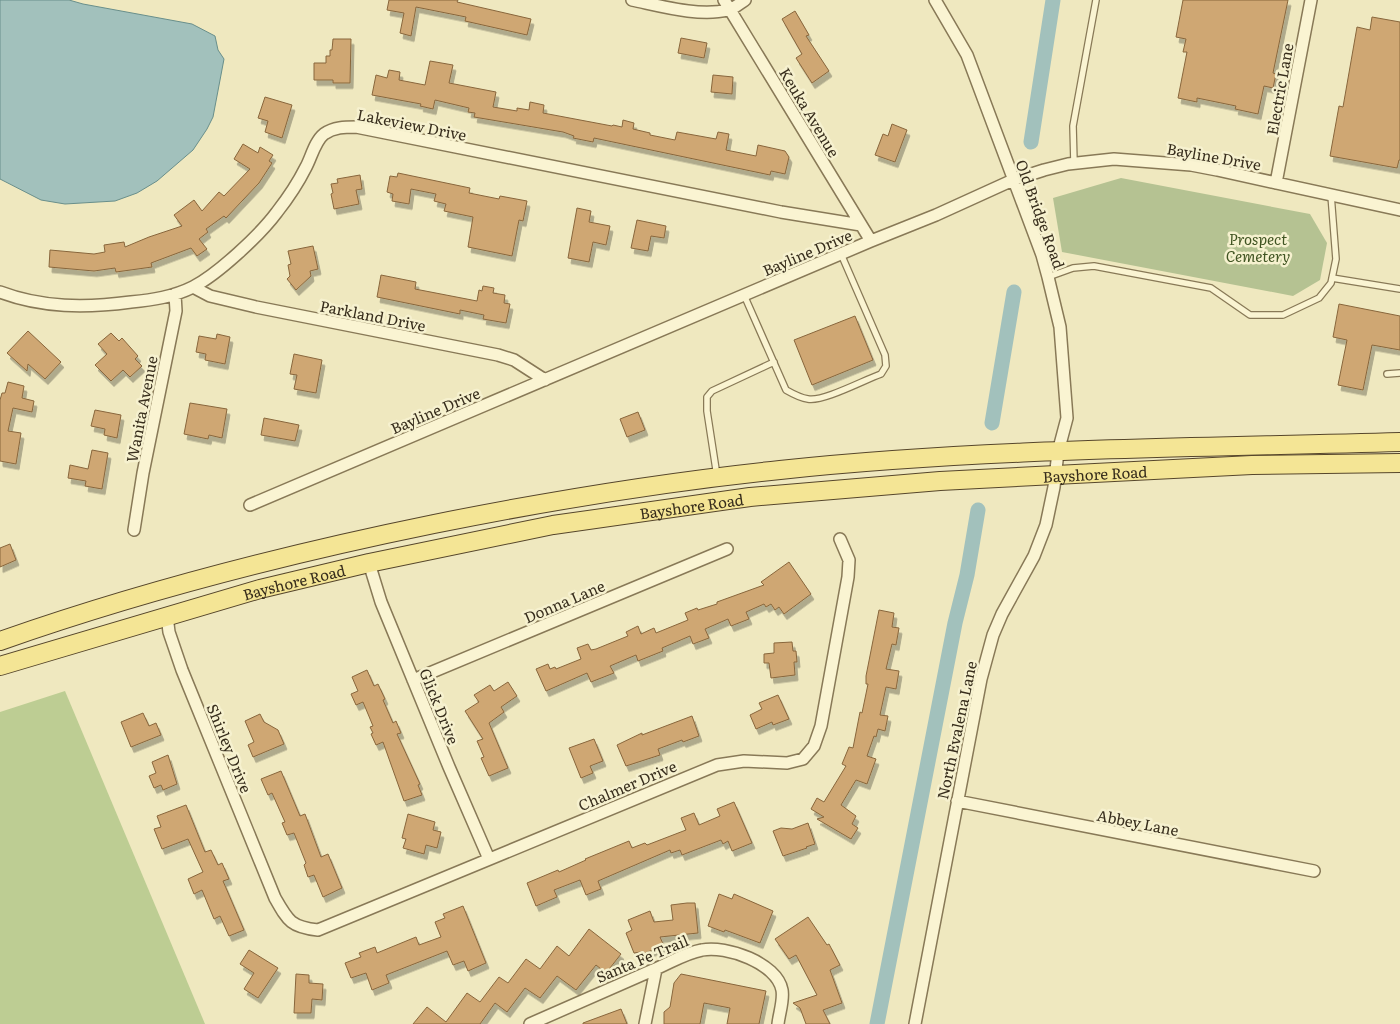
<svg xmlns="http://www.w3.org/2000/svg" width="1400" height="1024" font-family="Literata,serif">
<defs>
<filter id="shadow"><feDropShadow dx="3" dy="5.5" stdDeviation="0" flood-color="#0004"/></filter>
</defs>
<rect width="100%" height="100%" fill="#efe8bf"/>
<path fill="#bdcd93" d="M65,691l140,333h-205v-312z"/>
<path fill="#b5c292" d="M1121,178l189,36 17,29 -7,37 -27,16 -231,-44 -9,-54z"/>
<path fill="#a2c1bc" stroke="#698f8b" d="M0,0h69l14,4 109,20 23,12 3,14 6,9 -11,58 -6,12 -14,21 -36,31 -20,12 -22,8 -50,3 -24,-4 -41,-21z"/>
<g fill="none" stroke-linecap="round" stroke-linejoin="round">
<path stroke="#a2c1bc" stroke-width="15" d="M1031,142l22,-142
M992,423l22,-131
M877,1024l78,-401 12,-48 11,-65"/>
</g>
<path fill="#cfa773" stroke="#88663c" filter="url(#shadow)" d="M389,0h69l-1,2 74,17 -4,16 -62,-14 1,-4 -50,-10 -5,29 -11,-3 4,-20 -17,-3z
M1183,0h105l-15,73 3,1 -3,14 -9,-2 -6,28 -23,-5 1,-3 -39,-8v4l-19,-4 9,-46h-4l3,-13 -10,-2z
M795,11l14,24 -3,1 23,35 -17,12 -16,-25 6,-4 -20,-35z
M1372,17l28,5v138h-1l-2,8 -67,-12 9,-50 4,1 14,-80 13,3z
M681,38l26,5 -3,15 -26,-5z
M333,39h18l-1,44h-17v-3h-19v-17h12v-7h4v-6h2z
M430,61l23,4 -4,18 47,9 -3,15 24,4v-3l12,2 1,-8 14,3 -1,8 69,13 1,-1 9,2 1,-7 11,3 -1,6 17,4v2l25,5 2,-8 39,7 2,-7 11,2 -3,16 30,6 2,-11 27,6 4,6 -4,17 -14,-3 -1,4 -176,-37 -1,4 -20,-4 1,-2 -11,-4 -89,-15 1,-4 -7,-1 1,-4 -34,-8 -2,9 -13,-3 1,-2 -49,-9 4,-20 11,3 2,-8 11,2 -1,8 26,5z
M713,75l20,2 -1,17 -21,-2z
M265,97l27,8 -10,33 -17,-6 3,-11 -10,-3z
M892,124l15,6 -12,32 -20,-7 8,-21 5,2z
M243,144l15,9 2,-6 13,8 -4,6 3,2 -13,20 -33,35 -2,-2 -18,13 2,3 -9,7 8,10 -10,7 -6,-8 -40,15 1,4 -36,5 -1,-4 -21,3 -45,-4 1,-17 44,4 11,-2 -1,-7 20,-3 1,5 24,-10 33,-11 -8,-11 20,-15 8,11 17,-19 5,4 26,-27 -16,-10z
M398,173l72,15 -1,5 30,6 1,-3 27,5 -4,20 -4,-1 -7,36 -44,-9 5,-30 -29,-6 2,-7 -12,-3 2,-7 -25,-5 -2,15 -17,-3 1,-7 -6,-2 3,-16 7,1z
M360,175l2,14 -6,1 3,14 -25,5 -3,-15 2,-1 -2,-9 7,-1 -1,-4z
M577,208l14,3 -2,11 21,4 -4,19 -13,-3 -4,20 -21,-4z
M637,220l29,6 -2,12 -13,-2 -3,15 -17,-3z
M313,246l5,23 -8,2 1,5 -15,14 -9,-11 3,-3 -2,-11 3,-1 -3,-13z
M381,275l35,7 -1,7 62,12 2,-11 3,1 1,-5 11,2 -1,5 12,2 -1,8 6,1 -4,19 -23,-4 1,-4 -24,-5v4l-83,-17z
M1339,304l61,12v34l-28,-5 -9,45 -25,-5 9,-45 -14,-3z
M855,316l18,44 -61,25 -18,-45z
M28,331l33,31 -16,17 -17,-15 -1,7 -20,-18z
M111,333l8,8 3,-3 16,18 -3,3 7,7 -12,11 -7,-7 -12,11 -16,-16 12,-11 -9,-10z
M217,334l13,3 -5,27 -20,-4 1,-6 -10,-2 3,-16 17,3z
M294,354l28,6 -6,33 -22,-4 3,-14 -7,-1z
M8,382l16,4 -2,12 12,3 -2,11 -19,-4 -5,23 13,2 -5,31 -16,-3v-61l2,-7h3z
M190,403l37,6 -5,29 -13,-3 -1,4 -24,-5z
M95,410l26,5 -4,23 -13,-3 1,-6 -14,-3z
M638,412l7,18 -18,7 -7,-18z
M264,418l35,7 -4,16 -34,-6z
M92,450l16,3 -6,36 -17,-3 1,-5 -18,-3 2,-13 18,4z
M10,544l6,16 -16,7v-19z
M789,562l22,32 -27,20 -5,-7 -4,3 -4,-6 -5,3 -2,-3 -18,8 3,7 -18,7 -3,-7 -23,10 4,9 -16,6 -3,-8 -28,12 1,3 -25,10 -2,-6 -26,11 4,7 -23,9 -4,-9 -41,18 -10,-22 12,-5 2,5 5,-2 1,2 25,-10 -4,-11 11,-4 3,6 5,-1 32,-13 -2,-4 12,-6 3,8 13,-6 2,5 32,-13 -3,-7 12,-5 1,2 19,-6v-2l47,-17 -3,-3z
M879,610l15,3 -2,14 7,1 -3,17 -4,-1 -6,25 13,2 -3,18 -10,-2 -6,28 8,1 -3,15 -7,-2 -2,8 -2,-1 -7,20 9,3 -9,25 -11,-4 -15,25 15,11 -4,8 6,4 -7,11 -34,-20 7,-2 -13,-8 6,-11 7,4 22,-36 -4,-2 7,-17 4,1 7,-36 2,1 6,-29h-2v-8z
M792,642l1,9h3l1,11h-3l1,13 -24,3 -2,-15h-5v-9l10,-1v-10z
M367,670l7,16 4,-2 7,15 -2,1 10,23 3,-2 5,12 -4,1 23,50 -2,1 4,10 -18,6 -21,-59 -7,3 -5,-11 2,-1 -3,-6 3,-1 -10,-24 -7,3 -5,-11 7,-3 -6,-14z
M508,682l9,14 -16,11 3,5 -15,11 19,45 -19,8 -8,-18 3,-1 -7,-16 6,-2 -18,-28 14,-9 -5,-7 16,-10 4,6z
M778,695l11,24 -16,6 -1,-3 -16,7 -6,-14 12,-6 -3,-6z
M143,713l6,13 7,-3 5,12 -30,12 -10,-25z
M260,714l4,8 14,8 6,14 -31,13 -5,-12 6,-3 -9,-21z
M692,716l7,20 -16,6 -1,-2 -24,9 2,6 -34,11 -9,-21 25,-12v2z
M594,739l9,22 -13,5 3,7 -12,5 -12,-30z
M168,755l9,29 -14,6 -2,-5 -7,3 -5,-12 7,-3 -4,-11z
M281,771l19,45 5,-2 16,43 7,-3 14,34 -19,9 -9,-22 -6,2 -4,-12 2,-2 -12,-30 -7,2 -5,-12 3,-1 -13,-29 -4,2 -7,-16z
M734,802l18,41 -20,8 -4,-10 -5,3 -2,-4 -39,15 -2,-5 -9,3 -1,-3 -72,31 3,8 -15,6 -6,-15 -26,10 3,7 -21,9 -9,-23 31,-13 1,2 27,-12 -1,-1 44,-18 3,7 13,-5 2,2 39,-15 -5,-12 13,-5 5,12 21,-9 -3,-7z
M186,805l19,47 6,-2 7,15 4,-2 7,16 -6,2 21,49 -15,6 -9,-20 -6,3 -12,-29 -8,4 -6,-15 15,-7 -15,-33 -26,10 -8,-20 7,-2 -4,-11z
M408,814l27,8 -2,8 8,2 -4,16 -11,-3 -2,9 -21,-6 3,-9 -4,-1z
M808,823l7,21 -9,3 1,1 -24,8 -10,-25 8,-3 11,1z
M719,894l13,5 2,-5 39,17 -13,32 -35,-13 -1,2 -16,-6z
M687,903h8l3,30 -38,4 4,9 -22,8 -1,-2 -7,1 -8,-20 6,-3 -4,-10 22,-9 4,11 19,-2 -2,-15z
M463,906l23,57 -18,8 -4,-10 -11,4 -6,-14 -61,24 3,8 -17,7 -6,-17 -15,5 -6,-15 16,-6 -2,-4 16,-6 2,6 39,-16 3,8 22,-8 -6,-15 10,-4 -2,-4z
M808,917l19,28 2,-1 11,21 -10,5 12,33 -19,7 7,14h-24l-6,-16 -7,-5 24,-8 -21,-40 -7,4 -14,-20z
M589,929l32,25 -15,19 -10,-8 -20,25 -19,-14 -17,22 -15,-10 -18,24 -12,-9 -15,21h-67l14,-17 19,15 21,-29 13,9 19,-25 9,6 18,-24 14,10 17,-23 12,10z
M249,950l29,18 -20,30 -14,-9 10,-16 -14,-9z
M296,974l13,1v8l14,1 -1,16 -10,-1 -1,14h-17z
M681,974l85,17 -7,33h-32l3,-16 -26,-5 -4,21h-36v-12l6,-5 4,-24z
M621,1009l6,15h-44v-1z"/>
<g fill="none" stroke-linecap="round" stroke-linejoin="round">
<g stroke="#887957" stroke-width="8">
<path id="service" d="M1074,163l-1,-37 23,-126
M1048,277l25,-9 21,-2 117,22 39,27h33l36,-17 12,-15 5,-24 -5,-64
M1332,278l68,11
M744,295l42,95c7,4 14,8 22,9 15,3 56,-19 73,-25l5,-8 -1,-11 -44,-101
M1387,374l13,-1
M717,476l-10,-65v-14l5,-6 62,-29"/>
</g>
<g stroke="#887957" stroke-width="14">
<path id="minor" d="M632,0c29,6 67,17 96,10 6,-1 12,-7 17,-10
M724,0l147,241
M1276,183l35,-183
M193,287l17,9 46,11 242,48 16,5 31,20
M0,292c42,16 86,16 131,10 21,-2 42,-5 62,-15 25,-13 67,-52 84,-75 11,-14 21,-29 29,-45 5,-9 9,-26 18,-33 10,-7 21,-7 32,-7l425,85 80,13
M250,505l621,-264 65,-26 77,-35 31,-10 24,-6 46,-5 77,6 26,5 183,40
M134,530l9,-57 33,-162 -1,-17
M369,563l12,39 68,165 40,92
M167,616l2,16 13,38 93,228c13,23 16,29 43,32l399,-165 27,-4 43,2 16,-4 11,-13 7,-20 27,-149 1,-17 -9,-21
M413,680l314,-131
M957,801l357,70
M530,1024c41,-18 82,-36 123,-54 17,-7 32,-17 49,-20 24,-5 75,13 80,40 2,10 -3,24 -4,34
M645,1024l11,-55
M915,1024l66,-345 12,-44 9,-21 32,-58 12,-31 8,-38 4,-35 9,-34 -7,-91 -12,-50 -6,-22 -75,-200 -32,-55"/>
</g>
<g stroke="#56462b" stroke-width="20">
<g id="primary">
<path d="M0,641c142,-50 287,-87 434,-117 114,-23 230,-42 346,-54 206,-22 413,-22 620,-28"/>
<path id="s1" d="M0,666l260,-77 109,-26 184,-38 197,-28 190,-16 312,-16 148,-2"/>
</g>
</g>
<use href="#service" stroke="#faf4d2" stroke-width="5.5"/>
<use href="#minor" stroke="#faf4d2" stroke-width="11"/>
<use href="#primary" stroke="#f4e595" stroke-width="18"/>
</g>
<g text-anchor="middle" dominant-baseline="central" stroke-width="5" stroke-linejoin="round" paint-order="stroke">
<g font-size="15" fill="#372d1c" stroke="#f6f1cf">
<text transform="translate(1279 89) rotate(-80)">Electric Lane</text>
<text transform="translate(810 112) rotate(59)">Keuka Avenue</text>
<text transform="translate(412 124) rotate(11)">Lakeview Drive</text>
<text transform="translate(1214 156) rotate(10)">Bayline Drive</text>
<text transform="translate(1041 214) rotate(70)">Old Bridge Road</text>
<text transform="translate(807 252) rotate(-23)">Bayline Drive</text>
<text transform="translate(373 315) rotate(11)">Parkland Drive</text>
<text transform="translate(141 409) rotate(-79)">Wanita Avenue</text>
<text transform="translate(435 410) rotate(-23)">Bayline Drive</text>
<text stroke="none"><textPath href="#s1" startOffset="1116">Bayshore Road</textPath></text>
<text stroke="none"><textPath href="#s1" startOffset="711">Bayshore Road</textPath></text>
<text stroke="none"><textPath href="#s1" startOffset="306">Bayshore Road</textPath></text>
<text transform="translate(564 601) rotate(-23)">Donna Lane</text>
<text transform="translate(440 706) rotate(68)">Glick Drive</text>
<text transform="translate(956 730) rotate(-78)">North Evalena Lane</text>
<text transform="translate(230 748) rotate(68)">Shirley Drive</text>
<text transform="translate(627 785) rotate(-23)">Chalmer Drive</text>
<text transform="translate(1138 822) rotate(11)">Abbey Lane</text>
<text transform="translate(642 958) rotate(-23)">Santa Fe Trail</text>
</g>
<g font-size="15" font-style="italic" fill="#405422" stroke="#f6f1cf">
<text x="1258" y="238">Prospect<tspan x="1258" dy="17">Cemetery</tspan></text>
</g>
</g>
</svg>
